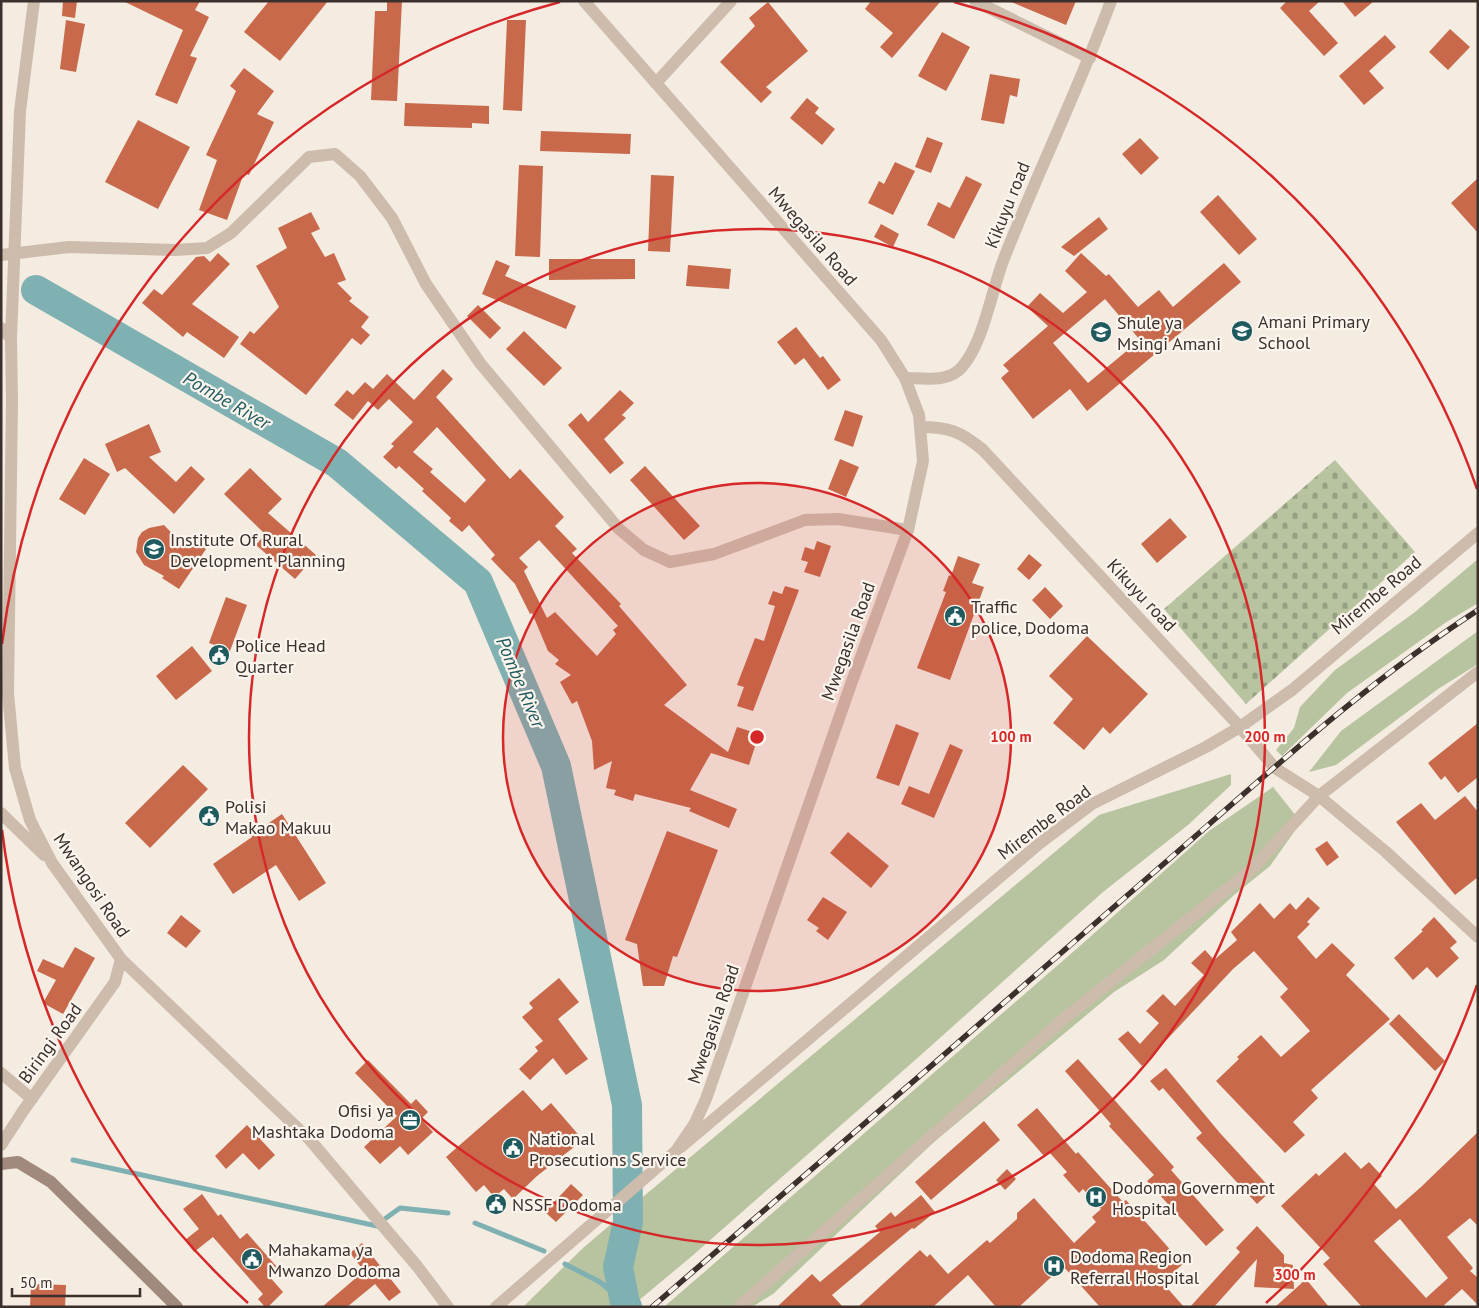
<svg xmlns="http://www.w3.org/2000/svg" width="1479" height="1308" font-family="'PT Sans',sans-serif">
<defs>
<pattern id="cemetery-stones" width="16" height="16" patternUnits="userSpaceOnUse" patternTransform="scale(1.25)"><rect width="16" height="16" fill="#b8c4a0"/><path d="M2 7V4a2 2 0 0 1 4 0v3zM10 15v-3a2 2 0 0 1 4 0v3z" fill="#97a083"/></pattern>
</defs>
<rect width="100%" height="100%" fill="#f4ebe1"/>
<path fill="#b8c4a0" d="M1478,559v44l-33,20 -98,70 -65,63 -6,-6 18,-22 6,-21 35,-37 80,-58z
M1478,631v33l-40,25 -102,76 -27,7 32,-41z
M1231,774v11l-43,40 -85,67 -181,162 -230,202 -61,51h-108l60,-59 74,-63 442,-370z
M1273,787l28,35 -31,44 -36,29 -70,65 -50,32 -180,150 -161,152 -21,13h-88l417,-362 128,-114z"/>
<path fill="url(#cemetery-stones)" d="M1335,460l80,92 -169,152 -82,-95z"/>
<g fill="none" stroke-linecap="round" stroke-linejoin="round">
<path stroke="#7fb0b2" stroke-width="5" d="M73,1160l304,66
M386,1218l14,-10 48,5
M475,1223l69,28
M565,1264l35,18 25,21"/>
<path stroke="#7fb0b2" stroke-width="30" d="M36,290l301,173 141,119 78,184 71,339 1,117 -10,45 7,36 2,4"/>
</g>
<path fill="#c8694b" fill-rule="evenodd" d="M63,1h14l-2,17 -13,-2z
M123,1h77l-5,9 14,7 -19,39 7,2 -20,46 -22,-9 28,-65z
M269,1h59l-48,60 -36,-29z
M387,1h15l-5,100 -26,-1 4,-89h12z
M871,1h70l-49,57 -12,-11 13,-14 -28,-24z
M1009,1h67l-10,24z
M1287,1h33l-11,10 29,32 -14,13 -44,-48z
M1342,1h32l-19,16z
M768,2l40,49 -42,36 6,5 -11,11 -41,-41 35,-36 -6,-8z
M66,20l19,4 -9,48 -16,-3z
M507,20h19l-4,91 -19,-1z
M1450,29l20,18 -22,23 -19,-18z
M942,32l28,15 -24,44 -28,-15z
M1385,35l11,12 -27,24 15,17 -20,17 -25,-29z
M244,68l30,23 -17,23 17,8 -25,53 -5,-2 -17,47 -28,-10 18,-50 -11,-5 30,-64 -6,-5z
M990,74l30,5 -3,18 -7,-2 -6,29 -23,-4z
M807,98l12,10 -4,5 20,16 -13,16 -32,-27z
M405,103l84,3v18l-17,-1v5l-68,-2z
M138,120l52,27 -32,62 -53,-27z
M541,131l90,3 -1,20 -90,-3z
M927,137l16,6 -12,30 -16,-6z
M1140,138l19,20 -18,17 -19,-21z
M895,162l20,9 -22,44 -25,-12 11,-22 5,3z
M519,165l24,1 -3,91 -25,-1z
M651,175l23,1 -4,76 -22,-1z
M966,176l16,8 -28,55 -27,-14 11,-23 12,6z
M1478,178v55l-27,-30z
M1218,195l39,44 -18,16 -39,-43z
M311,212l9,17 -9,4 14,24 9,-4 12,27 -9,3 15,15 -3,3 20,16 -8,10 9,8 -9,10 -9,-7 -46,57 -66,-51 10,-13 4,3 25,-27 -23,-41 31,-18 -9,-20z
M1099,217l9,12 -34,27 -13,-9z
M881,224l18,10 -6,13 -19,-10z
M218,253l12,11 -38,40 47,33 -15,21 -37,-26 -4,5 -41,-34 12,-14 8,6 34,-38 8,-1 6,6z
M1081,253l25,23 3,-2 29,33 21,-17 14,17 51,-44 17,19 -154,129 -17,-22 -37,30 -32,-41 8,-7 -6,-6 45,-39 -21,-19 13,-14 23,20 24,-21 -22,-21zM1105,299l35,41 -52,43 -35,-40z
M549,259h86v20l-86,1z
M496,260l14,6 -5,10 71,30 -10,23 -84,-35z
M688,265l43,4 -2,20 -43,-3z
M478,305l23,23 -11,11 -23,-23z
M796,327l24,31 3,-2 18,24 -13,10 -24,-32 -9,7 -18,-23z
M524,331l38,37 -18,18 -38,-37z
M443,369l10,10 -17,18 74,82 10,-10 44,48 -9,9 22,23 -5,4 49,51 -2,2 68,79 -23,20 64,47 9,-25 22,7 -10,31 -38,-12 -21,37 47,19 -8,19 -40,-17 2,-3 -56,-14 -2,7 -19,-6 2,-5 -10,-2 6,-27 -18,9 -2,-29 -15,-40 -5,3 -12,-22 11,-7 -16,-11 4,-4 -11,-9 -16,-38 -2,1 -15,-30 -24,-25 4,-4 -26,-30 -7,7 -13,-11 2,-3 -29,-27 2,-2 -25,-23 -3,3 -13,-12 11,-11 -3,-2 22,-22 -24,-23 -11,11 -10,-9 -15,19 -19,-15 13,-15 6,5 12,-13 8,7 14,-15 27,26zM437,427l49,53 -21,23 -35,-31 3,-3 -20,-17zM539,540l79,86 -5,4 3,4 -19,22 -42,-44 -8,6 -23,-47 4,-4 -9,-9z
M620,390l14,13 -12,12 4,3 -22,21 20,24 -14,11 -42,-49 13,-12 7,9z
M845,410l18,6 -10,31 -19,-7z
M149,424l12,28 -12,5 27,25 15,-16 14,13 -31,35 -49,-46 -8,4 -12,-28z
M84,458l26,16 -25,41 -26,-16z
M840,459l19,8 -13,30 -18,-8z
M645,466l55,60 -16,14 -54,-60z
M250,468l32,31 -14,14 48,42 -21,24 -39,-34 9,-11 -41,-40z
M1170,518l17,19 -30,26 -16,-19z
M164,525l20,21 5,-8 17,11 -27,40 -17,-11 2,-2 -20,-11 -8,-13 2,-14 4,-6 7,-4z
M817,541l14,5 -11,31 -16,-5 4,-10 -7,-2 4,-13 9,3z
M1029,554l13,11 -13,15 -12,-11z
M958,556l22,8 -8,19 12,4 -34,93 -33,-12 29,-76 -3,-1 6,-16 2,1z
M785,586l14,4 -46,121 -16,-5 7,-19 -7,-2 18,-47 9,3 11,-35 -7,-2 5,-13 9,3z
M1045,587l18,19 -13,13 -18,-19z
M226,597l21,8 -17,46 -21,-8z
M1087,636l61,58 -38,40 -7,-7 -19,23 -31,-27 20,-24 -24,-23z
M192,646l20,25 -36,29 -20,-24z
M1478,723v54l-20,16 -13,-17 -4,4 -13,-17z
M896,724l23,9 -20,53 -23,-8z
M950,744l13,6 -29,68 -33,-14 8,-18 20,8z
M183,765l25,24 -58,59 -25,-25z
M1465,796l13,16v65l-23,18 -59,-73 25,-19 14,17z
M282,814l44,69 -27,18 -23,-36 -43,29 -20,-30 39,-27 -1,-2z
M667,831l51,19 -41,107 -4,-1 -9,30h-21l-6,-42 -12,-4z
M848,832l41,34 -18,22 -41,-35z
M1327,841l12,16 -12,9 -12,-17z
M823,897l24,15 -19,28 -12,-9 3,-3 -12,-8z
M1308,897l12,11 -13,14 3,2 -13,13 19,22 16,-16 23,22 -9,10 44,44 -79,71 7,8 -25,24 12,13 -20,18 -69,-72 23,-22 -2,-2 24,-22 20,22 29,-26 -30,-34 8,-8 -34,-38 -21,18 -91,97 -24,-27 10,-8 12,13 19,-21 -13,-12 17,-17 12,12 29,-31 -13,-12 14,-13 9,10 23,-20 -6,-8 29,-29 14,16 16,-16 6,7z
M181,915l20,16 -15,17 -19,-15z
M1434,917l23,25 -7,6 9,10 -22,20 -10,-11 -14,13 -19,-22 29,-27 -2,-1z
M75,947l20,11 -32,56 -20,-11 13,-23 -19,-9 6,-12 20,9z
M559,978l20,24 -21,17 30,40 -22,16 -13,-17 -23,22 -11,-11 19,-18 -3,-4 8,-6 -21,-24 11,-9 -4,-5z
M1399,1014l46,47 -10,10 -46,-47z
M1078,1059l96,108 -3,3 53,60 -18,16 -59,-65 7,-6 -45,-49 2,-2 -46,-53z
M368,1060l43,44 5,-5 12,13 -7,7 12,13 -25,23 -8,-9 -20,18 -16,-17 33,-31 -42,-43z
M1166,1068l54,65 52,57 -15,14 -61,-66 6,-5 -39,-45 -4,3 -9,-10z
M523,1090l19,21 9,-8 32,37 -46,36 -24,23 -9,-10 -10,8 -10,-12 -8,7 -30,-35z
M1037,1108l39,46 2,-2 45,50 3,-2 57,64 -21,18 22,25h-84l-37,-41 -44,41h-23l-28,-32 -35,32h-75l62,-57 7,7 3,-3 18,20 39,-34 3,3 27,-24v-6l17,-15 40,45 22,-21 -4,-5 9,-8 -18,-20 -4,4 -16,-18 4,-3 -18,-20 -5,4 -27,-31z
M984,1121l16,19 -69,60 -16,-18z
M247,1125l28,30 -16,15 -16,-17 -17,16 -11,-13z
M1478,1132v94l-8,-8 -23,19 26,31 -3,3 8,7v27l-16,-16 -20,18h-80l-39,-43 7,-6 -49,-52 35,-33 3,3 26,-24 16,17 8,-7 13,14 -8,8 22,25 25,-22zM1400,1219l48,59 -22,20 -52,-57z
M1007,1169l9,10 -11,11 -9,-10z
M571,1184l12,11 -27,27 -11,-10z
M202,1194l16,22 3,-2 19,25 7,-6 30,34 -9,8 15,17 -15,15h-3l-7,-8 5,-5 -50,-57 -19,15 -9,-12 14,-11 -16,-20z
M921,1195l14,17 -21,17 -2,-1 -80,67 11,12h-66l35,-33 8,8 60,-50 -5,-6 16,-14 4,5z
M1257,1226l27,29v8l9,2 1,24 -40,-2 3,-28 -43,48h-24l50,-55 -4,-4z
M362,1243l39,49 -12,9 -14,-17 -28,23h-25l42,-36 -14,-18z
M1306,1279l23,28h-54l19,-17z
M31,1284l35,1 -1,22h-35z"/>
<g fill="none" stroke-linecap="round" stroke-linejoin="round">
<path stroke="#cdbbac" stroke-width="12" d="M975,1l115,57
M656,83l75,-82
M1,255l68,-8 106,3 32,-2 24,-15 78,-76 26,-3 25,22 32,42 34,66 54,79 139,166 25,21 26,12 44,-8 91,-34 33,-1 70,11
M1,328l10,10 1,62 -4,293 7,75 15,52 22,43 69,96 189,181 107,126 31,41
M11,338l9,-227 14,-110
M905,378c19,0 44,5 57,-11 22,-26 29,-74 41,-106 34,-88 76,-172 108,-260
M920,427c29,0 40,4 63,23l257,277 35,41 44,28 19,16 48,40 92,85
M1,813l43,42
M1,1073l31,26
M1,1145l22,-34 92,-129 6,-23
M681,1147l359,-304 52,-39 114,-57 34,-20 52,-37 186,-157
M739,1307l327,-290 184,-146 69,-75 159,-124"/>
<path stroke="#cdbbac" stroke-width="12" d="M496,1307l180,-156 19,-28 11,-24 145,-415 57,-154 15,-69 -4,-46 -14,-37 -24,-38 -297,-339"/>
<path stroke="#a18a7d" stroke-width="12" d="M1,1164l17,-2 33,20 126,125"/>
<g stroke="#3b302b" stroke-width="5.5">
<path id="rail" d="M652,1307c165,-142 329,-284 493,-427 106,-91 215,-194 333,-270"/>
</g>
<use href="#rail" stroke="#fbf5ee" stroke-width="4" stroke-dasharray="11" stroke-linecap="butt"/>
</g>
<circle cx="757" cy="737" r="254" fill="#d62828" fill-opacity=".12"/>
<g fill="none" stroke="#d62828" stroke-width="2.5">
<circle cx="757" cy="737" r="254"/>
<circle cx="757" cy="737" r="508"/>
<path d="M1477 985A761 761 0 0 1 1266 1303M248 1303A761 761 0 0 1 2 830M2 644A761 761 0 0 1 560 2M954 2A761 761 0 0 1 1477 489"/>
</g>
<defs>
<g id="school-disc" transform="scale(1.125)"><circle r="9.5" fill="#1f5a5e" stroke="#fbf5ee"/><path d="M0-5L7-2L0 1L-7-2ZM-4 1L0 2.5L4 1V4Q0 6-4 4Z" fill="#fff"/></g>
<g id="university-disc" transform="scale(1.125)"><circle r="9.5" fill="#1f5a5e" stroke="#fbf5ee"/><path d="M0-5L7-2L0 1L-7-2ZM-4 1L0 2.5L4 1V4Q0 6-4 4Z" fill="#fff"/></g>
<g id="civic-disc" transform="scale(1.125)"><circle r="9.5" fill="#1f5a5e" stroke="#fbf5ee"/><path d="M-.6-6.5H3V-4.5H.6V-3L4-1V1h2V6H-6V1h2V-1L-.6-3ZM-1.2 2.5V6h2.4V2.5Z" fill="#fff"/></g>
<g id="office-disc" transform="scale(1.125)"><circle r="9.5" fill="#1f5a5e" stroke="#fbf5ee"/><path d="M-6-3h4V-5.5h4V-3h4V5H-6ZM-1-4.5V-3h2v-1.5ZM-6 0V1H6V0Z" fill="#fff"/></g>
<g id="hospital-disc" transform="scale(1.125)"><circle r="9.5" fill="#1f5a5e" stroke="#fbf5ee"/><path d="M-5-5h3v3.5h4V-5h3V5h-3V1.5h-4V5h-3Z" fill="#fff"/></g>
</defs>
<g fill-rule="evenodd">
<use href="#school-disc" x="1242" y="331"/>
<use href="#school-disc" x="1101" y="332"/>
<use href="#university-disc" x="154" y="549"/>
<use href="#civic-disc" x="955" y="616"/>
<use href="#civic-disc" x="219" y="655"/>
<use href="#civic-disc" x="209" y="816"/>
<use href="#office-disc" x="410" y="1120"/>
<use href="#civic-disc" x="513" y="1148"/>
<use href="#hospital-disc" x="1096" y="1197"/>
<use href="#civic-disc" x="496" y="1204"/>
<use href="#civic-disc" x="252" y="1259"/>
<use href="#hospital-disc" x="1054" y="1266"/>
</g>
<g text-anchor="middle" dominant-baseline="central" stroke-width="4.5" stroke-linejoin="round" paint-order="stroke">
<g font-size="18" fill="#3b302b" stroke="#fbf5ee">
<text transform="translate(1007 205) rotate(-68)">Kikuyu road</text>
<text transform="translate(813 236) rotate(49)">Mwegasila Road</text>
<text transform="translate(1142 595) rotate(47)">Kikuyu road</text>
<text transform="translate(1376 595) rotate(-40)">Mirembe Road</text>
<text transform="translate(848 641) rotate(-70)">Mwegasila Road</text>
<text transform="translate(1044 822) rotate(-37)">Mirembe Road</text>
<text transform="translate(92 885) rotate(56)">Mwangosi Road</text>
<text transform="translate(713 1024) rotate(-71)">Mwegasila Road</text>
<text transform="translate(50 1043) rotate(-54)">Biringi Road</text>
</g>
<g font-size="18" fill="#3b302b" stroke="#fbf5ee" text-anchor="start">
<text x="1258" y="321">Amani Primary<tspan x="1258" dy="21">School</tspan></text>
<text x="1117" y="322">Shule ya<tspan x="1117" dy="21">Msingi Amani</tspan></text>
<text x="170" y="539">Institute Of Rural<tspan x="170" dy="21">Development Planning</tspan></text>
<text x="971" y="606">Traffic<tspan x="971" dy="21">police, Dodoma</tspan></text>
<text x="235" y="645">Police Head<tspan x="235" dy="21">Quarter</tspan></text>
<text x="225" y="806">Polisi<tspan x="225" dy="21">Makao Makuu</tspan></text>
<text x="394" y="1110" text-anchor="end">Ofisi ya<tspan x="394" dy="21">Mashtaka Dodoma</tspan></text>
<text x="529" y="1138">National<tspan x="529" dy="21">Prosecutions Service</tspan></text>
<text x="1112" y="1187">Dodoma Government<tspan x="1112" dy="21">Hospital</tspan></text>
<text x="512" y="1204">NSSF Dodoma</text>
<text x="268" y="1249">Mahakama ya<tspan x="268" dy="21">Mwanzo Dodoma</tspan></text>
<text x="1070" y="1256">Dodoma Region<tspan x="1070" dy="21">Referral Hospital</tspan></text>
</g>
<g font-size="19" font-style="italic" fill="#1f5a5e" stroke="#fbf5ee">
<text transform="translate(227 400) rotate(30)">Pombe River</text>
<text transform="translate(521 682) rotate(67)">Pombe River</text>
</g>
</g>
<circle cx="757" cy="737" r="8" fill="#d62828" stroke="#fbf5ee" stroke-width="2.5"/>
<g font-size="15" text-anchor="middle" font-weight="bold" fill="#d62828" stroke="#fbf5ee" stroke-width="4.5" stroke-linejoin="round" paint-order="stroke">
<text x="1011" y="742">100 m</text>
<text x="1265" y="742">200 m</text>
<text x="1295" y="1280">300 m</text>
</g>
<rect width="1479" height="1308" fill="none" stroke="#3b302b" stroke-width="5"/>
<path d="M12 1288v8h128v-8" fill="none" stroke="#3b302b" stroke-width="2.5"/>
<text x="20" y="1288" font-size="15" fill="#3b302b" stroke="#fbf5ee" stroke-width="4" paint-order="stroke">50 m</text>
</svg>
